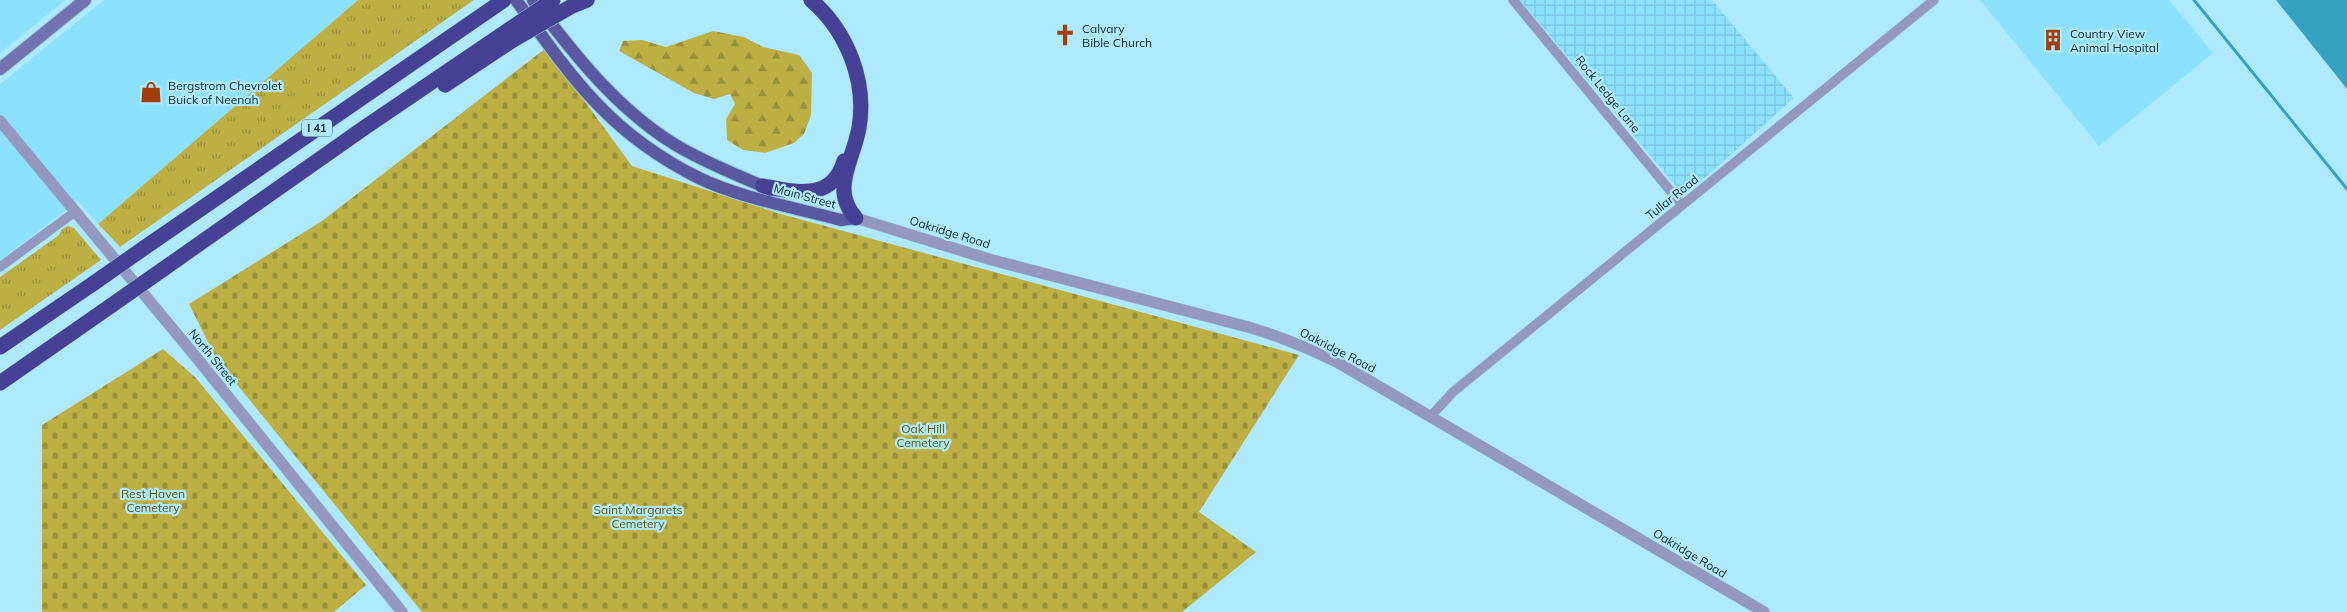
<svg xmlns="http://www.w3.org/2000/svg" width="2347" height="612" font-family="Mulish,sans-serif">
<defs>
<pattern id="industrial-grid" width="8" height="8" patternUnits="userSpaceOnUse" patternTransform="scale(1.25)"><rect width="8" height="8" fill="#8ce1fe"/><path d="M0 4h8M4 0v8" fill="none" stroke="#77c1da"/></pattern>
<pattern id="grass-tufts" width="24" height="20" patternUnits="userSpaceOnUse" patternTransform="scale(1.25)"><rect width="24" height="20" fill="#bdaf44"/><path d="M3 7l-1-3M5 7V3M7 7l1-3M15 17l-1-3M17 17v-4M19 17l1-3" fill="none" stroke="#988f3a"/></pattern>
<pattern id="forest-firs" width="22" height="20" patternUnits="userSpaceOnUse" patternTransform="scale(1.25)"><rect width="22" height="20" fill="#bdaf44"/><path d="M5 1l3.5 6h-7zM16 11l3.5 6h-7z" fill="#988f3a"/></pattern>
<pattern id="cemetery-stones" width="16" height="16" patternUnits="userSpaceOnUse" patternTransform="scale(1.25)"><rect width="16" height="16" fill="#bdaf44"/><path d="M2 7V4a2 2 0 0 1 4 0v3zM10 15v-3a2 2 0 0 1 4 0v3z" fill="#988f3a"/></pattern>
</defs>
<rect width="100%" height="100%" fill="#afe9fe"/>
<path fill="#8ce1fe" d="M0,0h66l-66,53z
M104,0h254l-260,224 -20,-23 -78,59v-176z
M1980,0h189l44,53 -114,93z"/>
<path fill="url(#industrial-grid)" d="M1520,0h192l82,98 -107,96 -12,-9z"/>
<path fill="url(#grass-tufts)" d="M358,0h116l-354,247 -22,-23z
M68,226l6,2 27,32 -101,70v-53l59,-42 3,-6z"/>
<path fill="url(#forest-firs)" d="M713,31l31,6 19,10 36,8 13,18 -1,42 -7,19 -10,9 -29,10 -22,-3 -16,-10 -1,-21 9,-15 -5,-10 -16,5 -20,-6 -75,-42 4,-10 19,-1 24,7z"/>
<path fill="url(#cemetery-stones)" d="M546,48l86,118 149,48 518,141 -100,157 57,40 -74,60h-760l-205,-252 -28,-56 133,-83z
M163,349l32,28 171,208 -32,27h-292v-187z"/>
<path fill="#37a1c1" d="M2276,0h71v89z"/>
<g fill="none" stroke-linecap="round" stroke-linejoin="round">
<path stroke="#37a1c1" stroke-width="3" d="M2194,0l153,189"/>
<g stroke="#91c7da" stroke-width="10">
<path id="minor" d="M1513,0l169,205
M0,267l76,-56
M1430,417l23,-25 481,-392"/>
</g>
<g stroke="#91c7da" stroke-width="12">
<path id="tertiary" d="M0,121l196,236 206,255
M856,218l136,42 256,67c31,9 60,21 89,35l427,250"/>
</g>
<g stroke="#91c7da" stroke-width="14">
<path id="secondary" d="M0,69l85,-69"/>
</g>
<g stroke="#91c7da" stroke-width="14">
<path id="primary" d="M516,0c56,78 94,134 183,178 41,20 98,30 142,42l15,-2
M533,0c41,54 83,108 141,144 31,19 64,31 97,46"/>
</g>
<g stroke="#91c7da" stroke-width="16">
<path id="motorway" d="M811,0c36,31 56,81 48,128 -6,33 -29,62 -3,90
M572,6l15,-6
M445,85l68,-45
M763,186c32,6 69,16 81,-25
M144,248l360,-248
M162,270l202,-142 143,-97
M0,347l94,-64
M0,383l112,-78"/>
</g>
<use href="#minor" stroke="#9497bf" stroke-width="9"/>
<use href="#tertiary" stroke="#9497bf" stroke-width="11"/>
<use href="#secondary" stroke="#7273ae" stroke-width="12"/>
<use href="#primary" stroke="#5a59a0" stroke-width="12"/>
<use href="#motorway" stroke="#464194" stroke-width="15"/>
<g stroke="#91c7da" stroke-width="16" stroke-linecap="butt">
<path id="motorway-bridge" d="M507,31l46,-31
M513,40l59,-34
M94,283l50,-35
M112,305l50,-35"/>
</g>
<use href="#motorway-bridge" stroke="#464194" stroke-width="15"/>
</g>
<defs>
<g id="church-bare" transform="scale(1.725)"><path d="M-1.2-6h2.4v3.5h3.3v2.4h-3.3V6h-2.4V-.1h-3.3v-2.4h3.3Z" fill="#a23e0b" stroke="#afe9fe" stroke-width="2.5" paint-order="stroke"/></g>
<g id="building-bare" transform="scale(1.725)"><path d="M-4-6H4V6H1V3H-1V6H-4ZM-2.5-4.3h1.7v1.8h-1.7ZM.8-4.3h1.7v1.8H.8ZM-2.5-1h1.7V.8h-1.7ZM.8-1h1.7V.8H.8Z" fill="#a23e0b" stroke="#afe9fe" stroke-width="2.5" paint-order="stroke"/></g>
<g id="shop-bare" transform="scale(1.725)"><path d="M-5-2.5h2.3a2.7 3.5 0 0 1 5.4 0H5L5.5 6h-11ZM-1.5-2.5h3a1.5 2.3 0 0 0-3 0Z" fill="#a23e0b" stroke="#afe9fe" stroke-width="2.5" paint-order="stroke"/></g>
</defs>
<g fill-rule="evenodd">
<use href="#church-bare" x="1065" y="35"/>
<use href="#building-bare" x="2053" y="40"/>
<use href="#shop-bare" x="151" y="92"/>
</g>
<g text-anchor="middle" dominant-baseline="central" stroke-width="4.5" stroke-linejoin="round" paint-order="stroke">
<rect fill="#afe9fe" stroke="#3c6371" stroke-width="1" x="302" y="119.5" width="30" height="17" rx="4"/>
<g font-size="11" font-weight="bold" fill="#0a2a34">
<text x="317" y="128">I 41</text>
</g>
<g font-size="12" fill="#0a2a34" stroke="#afe9fe" text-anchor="start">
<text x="1082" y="28">Calvary<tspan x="1082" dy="14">Bible Church</tspan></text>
<text x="2070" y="33">Country View<tspan x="2070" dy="14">Animal Hospital</tspan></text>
<text x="168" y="85">Bergstrom Chevrolet<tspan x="168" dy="14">Buick of Neenah</tspan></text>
</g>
<g font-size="12" fill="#0a2a34" stroke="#afe9fe">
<text transform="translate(1608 94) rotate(51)">Rock Ledge Lane</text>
<text transform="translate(805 196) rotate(15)">Main Street</text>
<text transform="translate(1672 197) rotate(-39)">Tullar Road</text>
<text transform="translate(950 232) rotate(17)">Oakridge Road</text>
<text transform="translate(1338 350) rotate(27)">Oakridge Road</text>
<text transform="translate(213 357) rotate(51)">North Street</text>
<text transform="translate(1690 553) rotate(31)">Oakridge Road</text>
</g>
<g font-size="12" fill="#625800" stroke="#afe9fe">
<text x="923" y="428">Oak Hill<tspan x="923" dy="14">Cemetery</tspan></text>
<text x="153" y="493">Rest Haven<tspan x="153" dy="14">Cemetery</tspan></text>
<text x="638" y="509">Saint Margarets<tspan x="638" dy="14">Cemetery</tspan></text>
</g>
</g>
</svg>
